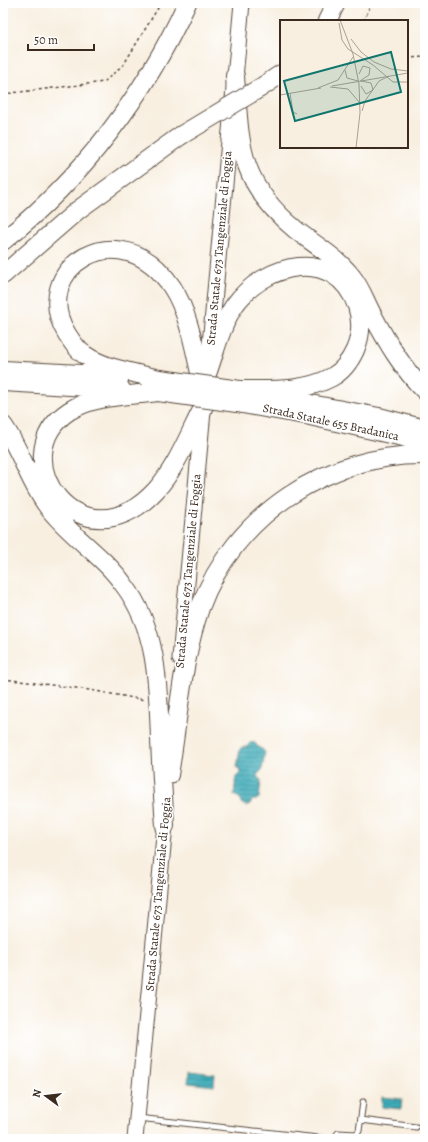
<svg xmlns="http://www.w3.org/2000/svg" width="428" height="1142" font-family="Alegreya,serif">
<defs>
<pattern id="water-rules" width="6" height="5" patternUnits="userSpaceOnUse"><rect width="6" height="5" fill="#3dacb9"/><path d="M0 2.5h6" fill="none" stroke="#348c96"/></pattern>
</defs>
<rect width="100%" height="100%" fill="#fff"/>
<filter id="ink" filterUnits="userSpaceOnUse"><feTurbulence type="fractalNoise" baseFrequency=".025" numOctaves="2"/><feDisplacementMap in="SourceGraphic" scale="8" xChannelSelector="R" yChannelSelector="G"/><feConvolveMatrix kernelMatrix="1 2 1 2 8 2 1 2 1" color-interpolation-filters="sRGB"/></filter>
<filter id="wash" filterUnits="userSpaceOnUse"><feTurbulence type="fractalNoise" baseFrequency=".012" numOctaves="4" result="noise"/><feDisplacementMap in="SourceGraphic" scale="16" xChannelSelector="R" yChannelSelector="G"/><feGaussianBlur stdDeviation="0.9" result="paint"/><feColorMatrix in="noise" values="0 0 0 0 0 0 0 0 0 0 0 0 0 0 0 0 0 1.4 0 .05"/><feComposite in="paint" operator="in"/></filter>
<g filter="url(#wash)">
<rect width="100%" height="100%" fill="#f8efe0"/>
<path fill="url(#water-rules)" stroke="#3c6b6c" d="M251,742l4,1 4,5 3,1 3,3 -3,18 -5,5 1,3 3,2 -2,18 -3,2h-4l-2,4 -4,2 -5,-3 -1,-5 -6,-3 2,-18 5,-4 -1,-4 -3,-1 3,-19 2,-2h5z
M189,1072l26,3 -1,11 -26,-3z
M382,1097l20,2 -1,10 -19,-2z"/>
</g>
<g filter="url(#ink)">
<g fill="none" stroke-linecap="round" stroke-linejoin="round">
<g stroke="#57483b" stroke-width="7">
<path id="lane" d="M138,1118l189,21
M361,1120l55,7
M334,1139l4,-6 18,1 3,-3 4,-29"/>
</g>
<g stroke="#57483b" stroke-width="17">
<path id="primary" d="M209,355l33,-352
M180,658l23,-247
M135,1139l31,-324"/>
</g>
<g stroke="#57483b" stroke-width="20">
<path id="highway" d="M327,21l9,-18
M235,76c5,69 3,106 61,154 19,15 41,27 56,47 9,11 13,24 20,37 15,28 30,54 53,77
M260,88l21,-14
M3,241c79,-63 142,-146 184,-238
M3,275l75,-65 102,-74
M3,370l118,6
M207,374c8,-22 14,-48 27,-68 30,-43 101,-61 123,0 5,15 4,30 -2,44 -5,11 -12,21 -23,27 -27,15 -62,13 -92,13
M160,379c-24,-6 -55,-10 -75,-24 -8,-5 -13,-13 -18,-21 -40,-64 53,-126 105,-47 19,29 24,73 33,107
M3,382l118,7
M158,392c-29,4 -64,3 -89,19 -69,46 12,160 87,79 21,-23 33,-56 48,-84
M274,397l105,20 46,12
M237,403l73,13 115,26
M3,425c18,25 26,57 45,82 22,29 55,48 76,78 34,45 34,100 36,154 1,29 3,58 5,87
M169,775c9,-54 13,-115 31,-167 33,-92 128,-155 225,-153"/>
</g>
<path stroke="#57483b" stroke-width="1.5" stroke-dasharray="3 3" stroke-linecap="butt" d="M364,21l7,-18
M407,58l18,-1
M3,94l101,-12 20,-18 37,-61
M3,679l81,10 61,11"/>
<use href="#lane" stroke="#fff" stroke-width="5"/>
<use href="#primary" stroke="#fff" stroke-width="15"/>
<use href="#highway" stroke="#fff" stroke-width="18"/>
<g stroke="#57483b" stroke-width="20" stroke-linecap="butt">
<path id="highway-bridge" d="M180,136l80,-48
M160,379l80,11
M158,392l79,11"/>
</g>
<use href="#highway-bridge" stroke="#fff" stroke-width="18"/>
</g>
</g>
<g text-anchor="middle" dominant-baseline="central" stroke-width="3" stroke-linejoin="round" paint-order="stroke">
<g font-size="12" fill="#3b2a1e" stroke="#fff">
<text transform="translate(219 248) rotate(-85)">Strada Statale 673 Tangenziale di Foggia</text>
<text transform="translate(331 422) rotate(12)">Strada Statale 655 Bradanica</text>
<text transform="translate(188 571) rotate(-85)">Strada Statale 673 Tangenziale di Foggia</text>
<text transform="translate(158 894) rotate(-85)">Strada Statale 673 Tangenziale di Foggia</text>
</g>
</g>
<g transform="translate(280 20)">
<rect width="128" height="128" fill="#f8efe0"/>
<path fill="none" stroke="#aca092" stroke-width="1" d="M60,0l13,34 6,30 1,29 -4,35M59,3l3,17 6,9 25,16 20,17h15M71,19l10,13 13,10 17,7 17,2M65,50l2,8 11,3M79,54l4,-8 7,2 -1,7 -9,6M52,66l76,-13M81,66l5,8 7,-4 -2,-7 -10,-2M50,67l18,2 11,13M38,68l20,-8 15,-23M10,73l3,19 4,2M0,75l41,-7M82,91l3,-10 14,-20 10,-5"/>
<path fill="#0f766e" fill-opacity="0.15" stroke="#0f766e" stroke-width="2" d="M111,32l10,40 -106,29 -11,-40z"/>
<rect width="128" height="128" fill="none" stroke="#3b2a1e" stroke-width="2"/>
</g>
<rect width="428" height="1142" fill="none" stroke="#fff" stroke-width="16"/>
<g transform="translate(46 1096) rotate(285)" stroke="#ffffff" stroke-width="3" paint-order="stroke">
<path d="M0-3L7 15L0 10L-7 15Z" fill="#3b2a1e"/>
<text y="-6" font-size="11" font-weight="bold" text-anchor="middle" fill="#3b2a1e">N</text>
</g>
<path d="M28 44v6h66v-6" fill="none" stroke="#3b2a1e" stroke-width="2"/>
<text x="34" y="44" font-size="12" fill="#3b2a1e" stroke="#ffffff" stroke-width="3" paint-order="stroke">50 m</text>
</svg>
